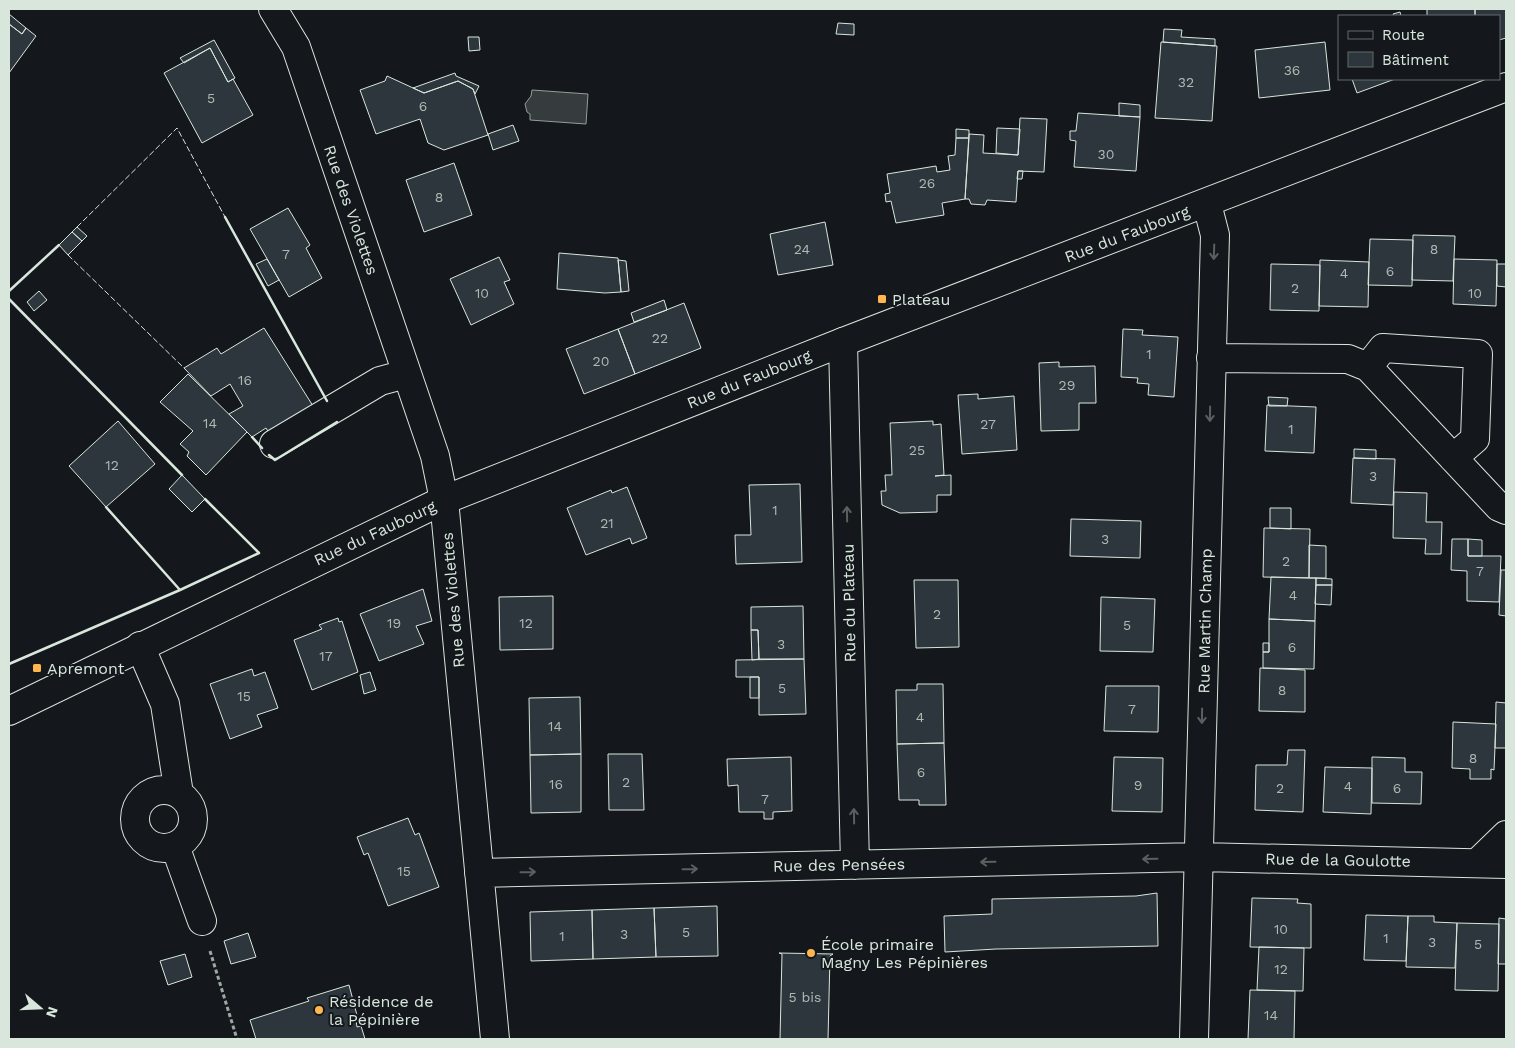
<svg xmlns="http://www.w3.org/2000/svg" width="1515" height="1048" font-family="'Work Sans',sans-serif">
<rect width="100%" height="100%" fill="#14181c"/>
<path fill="#363b3e" stroke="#939e99" d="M532,90l56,4 -2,30 -56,-4v-6l-3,-2 -2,-8 6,-8z"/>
<path fill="#2c363c" stroke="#d8e6dc" d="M1427,9h48v7h-48z
M1475,9h31v29l-7,2v-24h-24z
M1400,12l1,4h-7l-1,-2z
M9,14l17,14 -4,6 -13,-10z
M838,23l16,1v11l-18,-1z
M9,24l13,10 4,-6 10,8 -27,37z
M1164,29l18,1 -1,7 34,2v7l-52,-4z
M468,37h11l1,13 -11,1z
M214,40l21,38 -7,4 -18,-34 -26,15 -4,-5z
M1161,42l56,4 -5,75 -57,-3z
M1325,42l5,48 -71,8 -4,-48z
M210,48l18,34 5,-3 20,36 -51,28 -38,-70z
M455,73l1,3 23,10 -4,8 -2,-5 -15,-8 -34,12 -11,-5z
M387,76l37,17 34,-12 15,8 15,46 -44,15 -16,-7 -8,-24 -44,15 -16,-44 25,-9z
M1352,79h43l-38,14z
M1119,103l21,2v12l-21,-1z
M1078,113l62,4 -4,54 -62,-4 2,-26 -6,-1v-9h6z
M1020,118l27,1 -3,53 -26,-1 -2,31 -29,-2 -2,5 -14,-1 -2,-5h-4l4,-65 15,1 -1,18 35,2z
M513,125l6,16 -26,9 -5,-16z
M997,128l23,1 -2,26 -22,-2z
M956,129l13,1v8h-13z
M956,138h13l-4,61 -23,4 2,12 -48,8 -5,-22 -5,1 -1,-8 5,-1 -3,-19 49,-8 1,6 13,-2 -2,-14 7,-1z
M454,163l18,52 -48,17 -18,-52z
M1018,171h5l-1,8h-5z
M288,208l22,37 -4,3 16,30 -33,19 -39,-68z
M825,222l8,43 -55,10 -8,-41z
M77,227l10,9 -5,5 -10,-9z
M72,232l10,9 -14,14 -9,-10z
M1413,235l42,1 -2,45 -41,-1z
M1370,239l43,1 -1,46 -44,-1z
M559,253l59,5 3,34 -16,1 -48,-4z
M499,257l11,23 -6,2 10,22 -43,21 -21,-46z
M267,259l12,21 -11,6 -12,-22z
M1454,259l43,1 -1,46 -43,-2z
M618,260l8,1 3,30 -8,1z
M1320,260l49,2 -1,45 -49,-1z
M1271,264l49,1 -1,46 -49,-1z
M1497,264h9v23l-9,-1z
M39,291l8,9 -13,11 -7,-9z
M664,300l3,10 -33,12 -3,-9z
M684,303l17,45 -66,26 -17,-45z
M264,328l49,78 -44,27 -3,-5 -14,9 -23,-23 14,-8 -13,-22 -19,12 -27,-28 33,-20 4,6z
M618,329l17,45 -51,20 -18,-45z
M1123,329l20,1 -1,5 36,2 -4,60 -26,-2 1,-11 -12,-1 1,-5 -17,-1z
M1059,362v5l36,-1 1,37h-17v27l-38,1 -2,-68z
M188,374l59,58 -41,43 -19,-19 2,-4 -9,-8 13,-13 -33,-29z
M978,394v5l36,-3 3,54 -55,4 -4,-59z
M1268,397l20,1 -1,8h-18z
M1267,405l49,2 -2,46 -49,-2z
M118,421l37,43 -49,43 -37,-41z
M933,421v4l8,-1 3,51 -9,1 16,-1v20h-14v17l-37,1 -18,-8 -1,-14h5l-1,-16h7l-2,-52z
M1354,449l22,1v9l-22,-1z
M1353,458l42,1 -2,46 -42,-2z
M182,475l23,24 -13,13 -23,-23z
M800,484l2,78 -66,2 -1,-29h16l-2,-50z
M627,487l20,51 -15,6 -2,-6 -44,17 -19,-47 44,-18 1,3z
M1394,492l33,1 -1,29h16l-1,32h-16l1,-15 -33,-1z
M1270,508h21v21l-21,-1z
M1071,519l70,2 -1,37 -70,-2z
M1264,528l46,1 -1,49 -46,-1z
M1452,539h16v17h33l-2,46 -32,-1v-30l-16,-1z
M1468,539l14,1v16h-14z
M1309,545l17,1v32h-17z
M1501,570h5v46l-7,-1z
M1271,577l45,1 -1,43 -46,-2z
M1316,578l16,1v6h-16z
M914,580h44l1,67 -43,1z
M1316,585h16l-1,20 -16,-1z
M423,589l9,32 -16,5 8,18 -45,17 -19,-47z
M553,596v53l-53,1 -1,-53z
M1101,597l54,2 -2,53 -53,-1z
M803,606l1,53h-45l-1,-29h-7v-23z
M338,618l1,4 3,-1 16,51 -46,18 -18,-50 28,-11 -3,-4z
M1269,619l46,2 -1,48 -51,-1v-16h6z
M751,630h7l1,29 -7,1z
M1263,643h6v9h-6z
M804,659l2,55 -47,1v-38h-23v-17z
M1260,668l45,2v42l-46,-1z
M252,669l2,7 11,-4 13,36 -21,7 5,12 -32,12 -20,-55z
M370,672l6,18 -12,4 -4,-19z
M750,677h9v21h-9z
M917,684h26l1,59 -47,1 -1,-54h21z
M1106,686h53l-1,46 -54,-1z
M580,697l1,57 -51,1 -1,-57z
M1496,702l10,1v45h-11z
M1453,722l43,2 -2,46 -3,-1v10h-21v-10l-18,-1z
M944,743l2,62h-27v-5h-20l-2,-56z
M1288,750h17l-2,62 -48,-2 1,-45h31z
M581,754v58l-50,1 -1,-58z
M608,754h34l2,56h-35z
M791,757l1,54 -19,1v7h-9v-7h-25l-1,-27 -10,1 -1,-27z
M1114,757l49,1 -1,54 -50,-1z
M1372,757l33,1v14h17l-1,32 -49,-1z
M1325,767l47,1 -1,46 -48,-2z
M408,818l7,17 4,-2 20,54 -51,19 -20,-53 -4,2 -7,-18z
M1157,893l1,53 -162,3 -51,3 -1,-36 48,-2v-15l144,-3z
M1252,898l46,1 -1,4 14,1v44l-61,-1z
M717,906l1,50 -62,1 -2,-49z
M654,908l2,49 -63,2 -1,-49z
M592,910l1,49 -62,2 -1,-49z
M1366,915l42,1 -2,45 -42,-1z
M1408,916h26v6l23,1 -2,45 -49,-1z
M1499,918l7,1v45h-8z
M1457,923l42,1 -1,67 -43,-1z
M248,933l8,24 -25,7 -7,-23z
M1259,947l45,1 -1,43 -46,-1z
M779,953l54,1 -3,2 -2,83h-48l2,-85z
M185,954l7,23 -24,8 -8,-24z
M349,985l9,34 -2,1 1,7 4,-1 4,13h-109l-6,-19 59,-19 -2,-3z
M1250,990l45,1 -1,48h-46z"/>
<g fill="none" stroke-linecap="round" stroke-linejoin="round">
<g stroke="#d8e6dc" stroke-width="30">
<path id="minor" d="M273,9l23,38 139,409 9,44 51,539
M843,342l12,523
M1211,358l137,1 20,8 131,140 7,3
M1368,367l15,-19 95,6 -3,85 -22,19
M274,444l106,-63 26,-7
M140,646l25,58 14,90
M135 819a29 29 0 1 1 58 0a29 29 0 1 1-58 0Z
M175,846l27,75
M1477,863l29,-28
M479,873l720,-16 307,7
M1194,1039l21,-804 -8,-31"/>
</g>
<g stroke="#d8e6dc" stroke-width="30">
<path id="major" d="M9,711l435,-211 399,-158 663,-255"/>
</g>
<path stroke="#9da8a2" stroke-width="3" stroke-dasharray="4 2.5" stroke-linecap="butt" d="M210,951l27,88"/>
<use href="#minor" stroke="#14181c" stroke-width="28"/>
<use href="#major" stroke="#14181c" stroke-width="28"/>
<path stroke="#d8e6dc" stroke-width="1" stroke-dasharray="6 2.5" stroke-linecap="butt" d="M77,227l100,-99 48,89
M68,255l116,113"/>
<path stroke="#d8e6dc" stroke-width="2.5" d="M225,217l102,184
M9,291l50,-46
M9,299l173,176
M252,437l10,11
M269,455l6,5 62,-38
M180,590l79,-37 -54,-54
M9,664l171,-74 -74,-83"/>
</g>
<defs><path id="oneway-shaft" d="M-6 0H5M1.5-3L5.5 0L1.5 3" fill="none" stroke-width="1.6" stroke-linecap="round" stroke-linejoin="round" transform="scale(1.25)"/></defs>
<g stroke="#59605f">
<use href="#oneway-shaft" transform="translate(1214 252) rotate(92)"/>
<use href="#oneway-shaft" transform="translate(1210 414) rotate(91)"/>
<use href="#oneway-shaft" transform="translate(847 514) rotate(-91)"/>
<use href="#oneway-shaft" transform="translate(1202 716) rotate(91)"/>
<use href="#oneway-shaft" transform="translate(854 816) rotate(-91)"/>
<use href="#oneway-shaft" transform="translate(1150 859) rotate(179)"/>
<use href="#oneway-shaft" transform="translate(988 862) rotate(179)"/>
<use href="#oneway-shaft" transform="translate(690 869) rotate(-1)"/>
<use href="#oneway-shaft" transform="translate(528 872) rotate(-1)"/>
</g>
<g fill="#ffb74d" stroke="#14181c" stroke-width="2">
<rect x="877" y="294" width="10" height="10" rx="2.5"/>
<rect x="32" y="663" width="10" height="10" rx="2.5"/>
<circle cx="811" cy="953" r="5"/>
<circle cx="319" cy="1010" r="5"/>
</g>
<g text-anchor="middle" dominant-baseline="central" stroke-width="4" stroke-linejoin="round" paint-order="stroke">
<g font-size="14" fill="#adbab4">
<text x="1292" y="70">36</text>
<text x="1186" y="82">32</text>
<text x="211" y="98">5</text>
<text x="423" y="106">6</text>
<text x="1106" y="154">30</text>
<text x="927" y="183">26</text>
<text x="439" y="197">8</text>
<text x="802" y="249">24</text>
<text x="1434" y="249">8</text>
<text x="286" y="254">7</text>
<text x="1390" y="271">6</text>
<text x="1344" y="273">4</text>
<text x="1295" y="288">2</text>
<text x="482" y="293">10</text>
<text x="1475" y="293">10</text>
<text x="660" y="338">22</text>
<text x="1149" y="354">1</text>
<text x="601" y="361">20</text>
<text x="245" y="380">16</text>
<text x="1067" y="385">29</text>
<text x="210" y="423">14</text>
<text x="988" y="424">27</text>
<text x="1291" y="429">1</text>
<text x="917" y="450">25</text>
<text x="112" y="465">12</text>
<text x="1373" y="476">3</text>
<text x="775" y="510">1</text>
<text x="607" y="523">21</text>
<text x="1105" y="539">3</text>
<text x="1286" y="561">2</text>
<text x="1480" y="571">7</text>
<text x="1293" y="595">4</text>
<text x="937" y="614">2</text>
<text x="394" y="623">19</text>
<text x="526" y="623">12</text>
<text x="1127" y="625">5</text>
<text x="781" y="644">3</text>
<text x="1292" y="647">6</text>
<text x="326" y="656">17</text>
<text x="782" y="688">5</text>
<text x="1282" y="690">8</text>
<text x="244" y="696">15</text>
<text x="1132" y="709">7</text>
<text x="920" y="717">4</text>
<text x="555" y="726">14</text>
<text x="1473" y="758">8</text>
<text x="921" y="772">6</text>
<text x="626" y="782">2</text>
<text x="556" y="784">16</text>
<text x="1138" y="785">9</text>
<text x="1348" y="786">4</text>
<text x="1280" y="788">2</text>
<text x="1397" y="788">6</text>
<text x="765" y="799">7</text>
<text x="404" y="871">15</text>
<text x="1281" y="929">10</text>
<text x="686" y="932">5</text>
<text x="624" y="934">3</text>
<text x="562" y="936">1</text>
<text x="1386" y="938">1</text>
<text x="1432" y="942">3</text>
<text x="1478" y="944">5</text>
<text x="1281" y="969">12</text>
<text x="805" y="997">5 bis</text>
<text x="1271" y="1015">14</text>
</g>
<g font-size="16" fill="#d8e6dc" stroke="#14181c">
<text transform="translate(351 210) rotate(71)">Rue des Violettes</text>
<text transform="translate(1127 234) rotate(-21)">Rue du Faubourg</text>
<text transform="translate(749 379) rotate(-22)">Rue du Faubourg</text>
<text transform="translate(375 533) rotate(-25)">Rue du Faubourg</text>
<text transform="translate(453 600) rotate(-95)">Rue des Violettes</text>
<text transform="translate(849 603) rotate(-91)">Rue du Plateau</text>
<text transform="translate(1205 621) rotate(-89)">Rue Martin Champ</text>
<text transform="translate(1338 860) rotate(1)">Rue de la Goulotte</text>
<text transform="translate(839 865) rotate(-1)">Rue des Pensées</text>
</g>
<g font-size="16" fill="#d8e6dc" stroke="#14181c" text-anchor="start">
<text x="892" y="299">Plateau</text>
<text x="47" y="668">Apremont</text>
<text x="821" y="944">École primaire<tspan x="821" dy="18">Magny Les Pépinières</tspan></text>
<text x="329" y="1001">Résidence de<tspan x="329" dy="18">la Pépinière</tspan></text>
</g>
</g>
<rect width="1515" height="1048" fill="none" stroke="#d8e6dc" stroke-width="20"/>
<rect x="1338" y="15" width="162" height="65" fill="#14181c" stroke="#626a69"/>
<rect x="1348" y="31" width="25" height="8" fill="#14181c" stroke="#626a69"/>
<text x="1382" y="40" font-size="15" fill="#d8e6dc">Route</text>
<rect x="1348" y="52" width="25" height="15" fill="#2c363c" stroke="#626a69"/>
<text x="1382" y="65" font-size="15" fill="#d8e6dc">Bâtiment</text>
<g transform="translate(40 1008) rotate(109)" stroke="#14181c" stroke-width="4" paint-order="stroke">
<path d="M0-4L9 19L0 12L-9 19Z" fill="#d8e6dc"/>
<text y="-8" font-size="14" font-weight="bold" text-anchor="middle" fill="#d8e6dc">N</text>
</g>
</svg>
